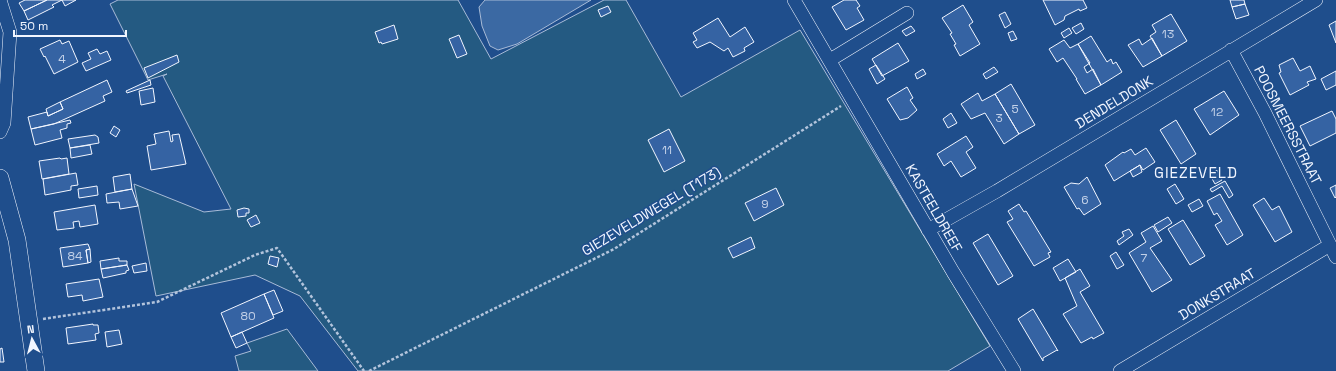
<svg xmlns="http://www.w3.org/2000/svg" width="1336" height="371" font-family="'Space Grotesk',sans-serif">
<rect width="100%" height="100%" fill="#1f4e8c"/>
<path fill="#245a82" stroke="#a8bbd7" d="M118,0h340l33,59 113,-59h22l55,97 119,-67 190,316 -42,25h-590l-58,-75 -45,-21 -99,21 -22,-112 70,28 27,-3 -68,-133 4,-2 -19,6 -38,-76z
M287,329l31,42h-79l-4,-15 16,-5 -4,-8z"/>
<path fill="#3b69a3" stroke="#a8bbd7" d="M485,0h106l-74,44 -19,6 -8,-4 -8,-20 -3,-19z"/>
<path fill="#3563a3" stroke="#f2f6ff" d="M25,0h22l-23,11 -5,-8z
M47,0h29l-11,6 -3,-6 -10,5 2,2 -26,13 -4,-9z
M844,0h12l4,6 -3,2 7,12 -18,10 -14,-23z
M1043,0h40l4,8 -7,3 -1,-2 -14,7 -1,4 -9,5z
M1230,0h14l1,4 -13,3z
M1245,4l4,11 -13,4 -4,-12z
M963,5l10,17 -4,3 11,19 -20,12 -6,-11 2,-1 -6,-10 2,-1 -10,-15z
M608,6l3,6 -10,5 -3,-7z
M1005,12l6,12 -6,4 -6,-13z
M1171,14l16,27 -25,15 -12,-20 6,-4 -4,-7z
M718,18l12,19 15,-10 9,15 -10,6 1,3 -12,6 -5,-9 -4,3 -14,-9 -13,6 -4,-6 4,-2 -4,-7z
M1336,21v22l-7,-18z
M1081,23l3,6 -8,5 -4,-6z
M394,25l4,14 -16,5 -1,-2 -2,1 -4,-11z
M911,26l4,5 -9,5 -4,-5z
M1069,28l3,5 -8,5 -3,-5z
M1013,31l4,8 -6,2 -3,-8z
M459,35l8,19 -10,4 -8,-19z
M1091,36l16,26 4,-3 2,5 3,-2 6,10 -21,13 -23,-41z
M1152,38l10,18 -19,11 -15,-22 11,-6 3,6z
M60,40l2,4 7,-3 9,21 -24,12 -9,-18 -1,1 -4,-8z
M1064,40l6,8 8,-4 12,19 -6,4 3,6 6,-4 8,16 -16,9 -9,-15h1l-14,-21 -6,4 -8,-13z
M898,43l11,18 -27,15 -10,-17z
M97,49l3,5 7,-3 4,9 -25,11 -4,-8 9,-4 -3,-6z
M177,55l2,7 -31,16 -4,-10z
M1293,58l7,13 10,-5 6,13 -9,3 2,3 -19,10 -11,-22 2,-1 -2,-7z
M876,65l9,14 -8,5 -8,-15z
M994,67l4,5 -12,7 -3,-5z
M923,69l3,5 -9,5 -2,-5z
M1336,71v14l-10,5 -5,-11z
M107,80l5,12 -9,4 2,5 -51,23 -23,5 -3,-12 19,-5 1,4 15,-7 -3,-7z
M150,80l1,5 -24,8 -1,-2z
M1011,84l24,41 -16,9 -24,-40z
M907,87l6,11 -3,2 7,10 -9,8 -8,2 -13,-21z
M153,88l2,14 -14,3 -2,-14z
M1224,91l15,24 -29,20 -16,-26z
M978,93l4,8 13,-7 24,40 -15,10 -19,-31 -14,6 -10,-15z
M60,102l3,7 -15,7 -2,-7z
M1332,111l4,8v14l-26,13 -10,-20z
M951,113l6,10 -9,5 -5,-9z
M70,120l1,3 -4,1v4l-7,2 2,8 -27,7 -4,-16z
M1176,120l20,34 -15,10 -21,-34z
M114,126l6,4 -4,7 -6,-4z
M669,129l16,32 -21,11 -16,-32z
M169,131l2,11 2,-1 -1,-6 7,-1 7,30 -35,6 -4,-24 9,-2 -2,-10z
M95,135l3,2 1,6 -29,5 -2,-9z
M966,136l7,11 -7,5 10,16 -15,9 -10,-16 -7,5 -7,-12z
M90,145l2,9 -21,4 -1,-10z
M1146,148l9,14 -12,8 -3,-5 -26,16 -9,-16 18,-13 1,1 7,-4 4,6z
M60,158l1,1 6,-1 2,16 -27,5 -3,-18z
M1140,165l2,7 -9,5 -3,-6z
M1217,170l5,10 -7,4 -5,-9z
M76,173l2,12 -7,1v4l-26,5 -2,-16z
M130,174l2,15 -17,3 -2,-15z
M1087,177l14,27 -17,11 -5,-7 -2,1 -13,-22 7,-4 8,1z
M1225,181l8,14 -4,3 -7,-12 -10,6 -2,-3z
M1175,184l9,15 -8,5 -9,-15z
M1336,185v12l-1,1 -5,-10z
M97,186l1,9 -19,3 -1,-9z
M776,188l8,17 -30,16 -9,-18z
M132,189l6,17 -18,3 -1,-7 -12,1 -1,-9z
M1220,194l23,41 -16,10 -12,-20 7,-4 -5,-8 -3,2 -7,-14z
M1264,198l8,12 7,-4 13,26 -17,10 -22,-37z
M1199,199l4,7 -11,6 -4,-7z
M1019,204l5,8 2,-1 25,41 -3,1 2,4 -16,9 -27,-44 6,-3 -5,-8z
M95,205l3,19 -18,3 -1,-6 -6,1 1,6 -17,2 -3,-18z
M244,208l5,1v4h-3v3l-8,1 -1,-7z
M256,215l4,8 -9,4 -4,-7z
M1168,217l4,6 -14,9 -4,-7z
M1183,220l22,36 -15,9 -22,-36z
M1153,226l9,15 -12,7 22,32 -20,12 -23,-39 17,-11 -5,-9z
M1129,229l4,6 -14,10 -2,-4 7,-5 -2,-4z
M988,234l25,42 -15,9 -25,-42z
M751,237l4,11 -22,10 -5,-10z
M88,244l2,5 -4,1 2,13 -25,4 -3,-19z
M90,249l1,13 -3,1 -2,-13z
M1116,252l8,13 -7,4 -7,-13z
M270,256l9,2 -2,9 -9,-3z
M119,258v3h8v4l-26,4 -1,-8z
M1068,259l8,13 -16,9 -7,-13z
M146,263l1,8 -13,2 -2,-7z
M127,265l2,5 -3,1v2l-23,5 -2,-9z
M1080,269l10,17 -10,6 24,41 -11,6 -1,-2 -11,6 -18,-29 14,-8 -12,-28z
M99,279l4,18 -20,4 -1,-6 -14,2 -2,-13z
M274,290l9,21 -10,4 -9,-21z
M264,294l10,24 -43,19 -10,-24z
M1033,309l25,42 -1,-1 -14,8v3l-25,-42z
M93,324v1h5l1,8 -4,1 1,6 -28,4 -2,-16z
M119,330l3,14 -15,3 -2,-15z
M242,332l5,11 -11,5 -5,-11z
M2,348l2,14h-4v-13z"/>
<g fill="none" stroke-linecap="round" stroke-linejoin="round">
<g stroke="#f2f6ff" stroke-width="14">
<path id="minor" d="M0,0l10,32 -6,91 -4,9
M794,0l159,272 61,99
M1231,50l34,63 71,144
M830,60l77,-47
M928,230l69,-39 319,-191
M1120,371l210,-126"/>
</g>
<g stroke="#f2f6ff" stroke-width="18">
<path id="tertiary" d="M0,178l17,62 19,131"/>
</g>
<path stroke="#b3c4dc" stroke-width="2.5" stroke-dasharray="3 2" stroke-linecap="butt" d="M43,319l114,-17 98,-47 22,-7 87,123
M369,371l245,-122 227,-143"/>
<use href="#minor" stroke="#1f4e8c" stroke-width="13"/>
<use href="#tertiary" stroke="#1f4e8c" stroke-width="17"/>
</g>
<g text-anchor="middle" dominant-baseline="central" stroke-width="3" stroke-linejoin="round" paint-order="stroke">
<g font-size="12" fill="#c3d1e8">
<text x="1168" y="34">13</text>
<text x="62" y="59">4</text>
<text x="1015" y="109">5</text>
<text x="1217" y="112">12</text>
<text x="999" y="118">3</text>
<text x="667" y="150">11</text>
<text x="1085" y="200">6</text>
<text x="765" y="204">9</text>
<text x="75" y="256">84</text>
<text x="1144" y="258">7</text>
<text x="248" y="316">80</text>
</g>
<g font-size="14" fill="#f2f6ff" stroke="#1f4e8c">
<text transform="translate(1114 102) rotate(-31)">DENDELDONK</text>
<text transform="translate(1288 125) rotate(63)">POOSMEERSSTRAAT</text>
<text transform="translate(934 208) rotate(60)">KASTEELDREEF</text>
<text transform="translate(651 211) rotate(-31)">GIEZEVELDWEGEL (T173)</text>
<text transform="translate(1217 294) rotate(-31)">DONKSTRAAT</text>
</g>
<g font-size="15" letter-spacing="1" fill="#f2f6ff" stroke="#1f4e8c">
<text x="1196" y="172">GIEZEVELD</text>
</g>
</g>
<g transform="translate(32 339) rotate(353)" stroke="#1f4e8c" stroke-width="3" paint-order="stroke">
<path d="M0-3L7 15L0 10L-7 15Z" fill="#f2f6ff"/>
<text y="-6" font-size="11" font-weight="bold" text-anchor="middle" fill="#f2f6ff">N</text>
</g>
<path d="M14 30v6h112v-6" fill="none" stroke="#f2f6ff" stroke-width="2"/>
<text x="20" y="30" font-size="12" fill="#f2f6ff" stroke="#1f4e8c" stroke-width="3" paint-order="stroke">50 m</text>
</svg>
